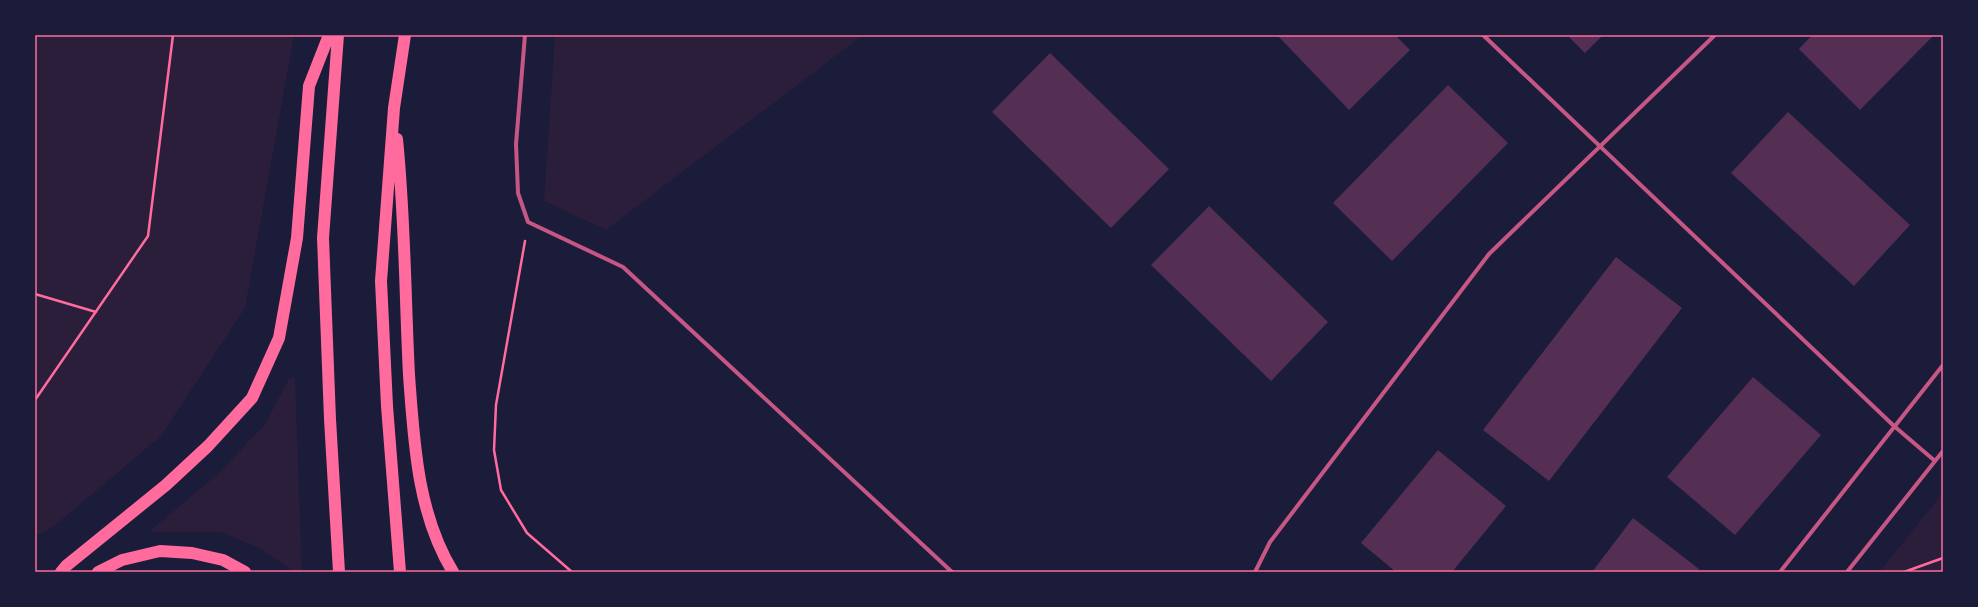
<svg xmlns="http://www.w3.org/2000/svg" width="1978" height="607" font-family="'Work Sans',sans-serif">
<rect width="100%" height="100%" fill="#1b1b3a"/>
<path fill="#2a1e3b" d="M35,35h259l-49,273 -84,128 -108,91 -18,9z
M555,35h308l-257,195 -62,-29z
M295,378l7,194h-7l-36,-24 -38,-16h-72l71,-60 45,-48 24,-45z
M1943,493v79h-64z"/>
<path fill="#542f53" d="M1277,35h118l15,15 -61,60z
M1567,35h36l-18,18z
M1812,35h122l-74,75 -61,-61z
M1050,53l119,116 -58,59 -119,-116z
M1448,85l60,58 -116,118 -59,-58z
M1788,112l122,113 -56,61 -123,-113z
M1209,206l119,116 -57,59 -120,-116z
M1616,257l66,51 -133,173 -66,-51z
M1753,377l68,58 -86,100 -68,-58z
M1438,450l68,56 -54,66h-56l-35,-29z
M1633,518l66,51 -2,3h-105z"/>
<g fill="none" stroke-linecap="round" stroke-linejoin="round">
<path stroke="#ff6b9d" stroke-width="2.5" d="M525,241l-29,164 -2,45 7,40 26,43 45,39
M35,294l61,18
M35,400l113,-164 25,-201
M1904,572l39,-14"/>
<path stroke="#c65784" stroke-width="4" d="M525,35l-9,109 2,49 10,29 95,45 329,305
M1483,35l411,391 41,35
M1255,572l15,-30 219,-288 226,-219
M1780,572l163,-207
M1847,572l96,-121"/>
<path stroke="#ff6b9d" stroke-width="12" d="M338,35l-15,203 7,181 9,153
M397,139c8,78 8,157 12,236 5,67 8,138 44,197
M61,572l5,-6 100,-81 42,-39 44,-48 27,-60 18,-100 12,-152 20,-51
M98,572l24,-12 38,-9 32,2 31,7 22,12
M400,572l-13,-166 -6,-125 13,-173 11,-73"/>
</g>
<rect width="1978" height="607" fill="none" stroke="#1b1b3a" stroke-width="72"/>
<rect x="36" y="36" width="1906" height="535" fill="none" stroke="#ff6b9d" stroke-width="1.5"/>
</svg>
